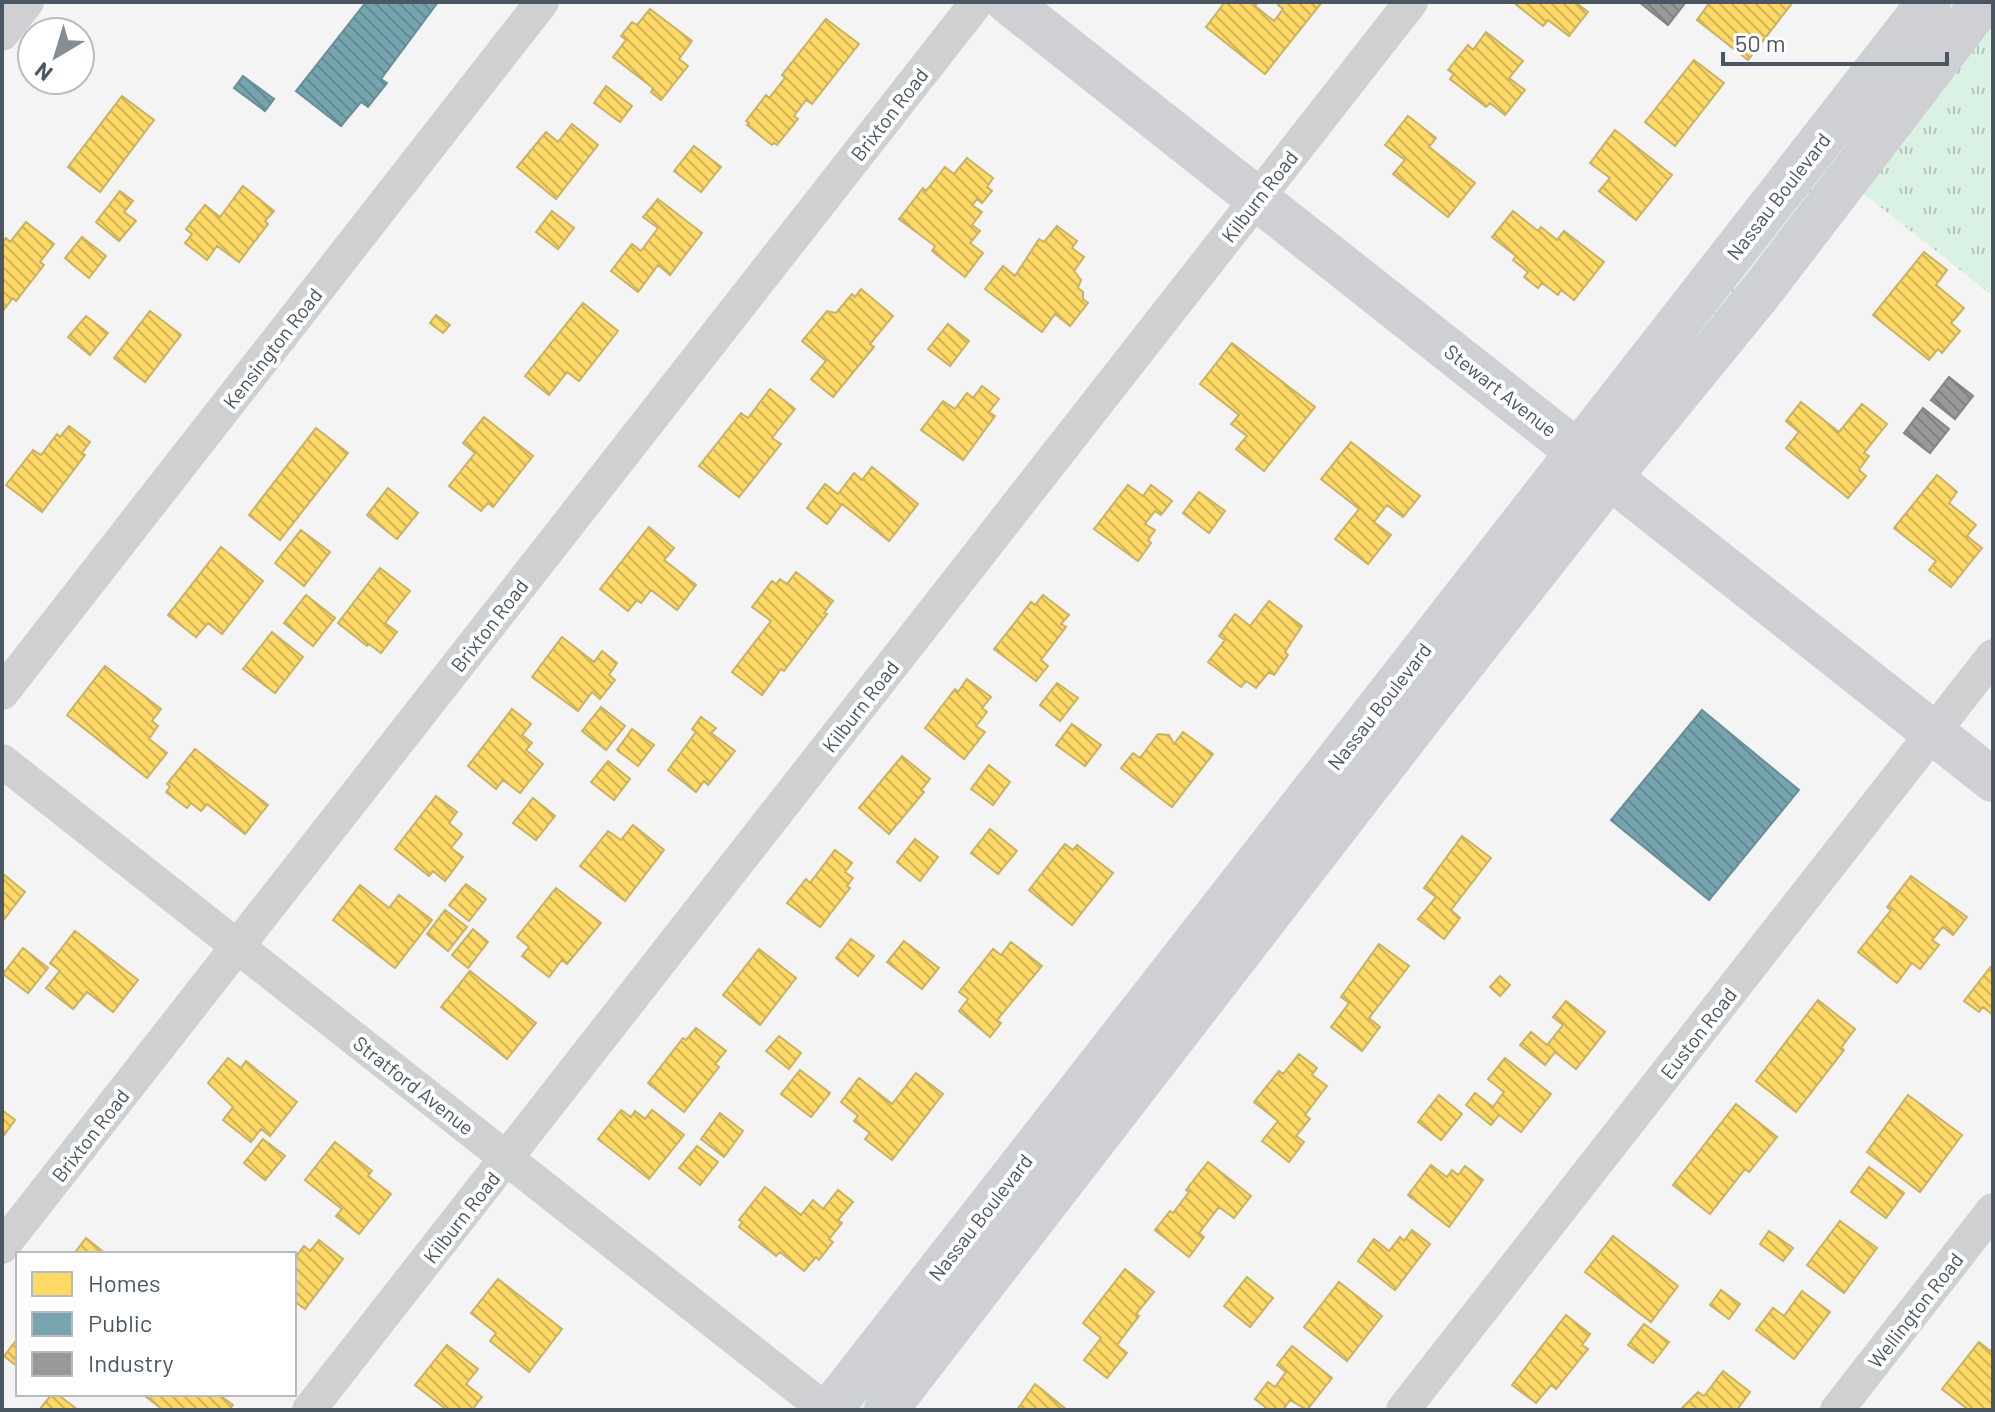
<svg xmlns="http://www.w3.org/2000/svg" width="1995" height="1412" font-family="Barlow,sans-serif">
<defs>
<pattern id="grass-tufts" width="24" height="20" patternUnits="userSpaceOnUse" patternTransform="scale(2)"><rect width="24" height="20" fill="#d9f2e3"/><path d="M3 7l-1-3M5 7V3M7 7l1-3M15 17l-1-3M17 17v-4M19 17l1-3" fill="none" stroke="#b2c7bb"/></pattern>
<pattern id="homes-back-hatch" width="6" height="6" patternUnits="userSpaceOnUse" patternTransform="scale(2)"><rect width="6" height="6" fill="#ffd966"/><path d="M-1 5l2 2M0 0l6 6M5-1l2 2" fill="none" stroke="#d0b357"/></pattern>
<pattern id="public-back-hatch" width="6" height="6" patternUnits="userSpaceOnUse" patternTransform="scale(2)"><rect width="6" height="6" fill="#76a5af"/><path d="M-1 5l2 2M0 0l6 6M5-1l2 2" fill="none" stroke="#638992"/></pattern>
<pattern id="industry-back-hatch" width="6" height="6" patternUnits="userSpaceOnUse" patternTransform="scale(2)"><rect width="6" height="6" fill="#999"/><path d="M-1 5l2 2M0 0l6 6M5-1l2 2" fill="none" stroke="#7f8080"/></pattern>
</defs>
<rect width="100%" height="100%" fill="#f4f4f4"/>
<path fill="url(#grass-tufts)" d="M1928,2h65v294l-143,-113 -973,1227h-51z"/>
<path fill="url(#homes-back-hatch)" stroke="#c9b264" stroke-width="2" d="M1225,2h33l-3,4 19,15 9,-12 -5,-4 3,-3h41l-57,72 -59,-47z
M1513,2h62l13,10 -19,24 -21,-16 -5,6z
M1710,2h83l-45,58 -51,-40z
M650,9l42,32 -13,18 9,7 -27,34 -10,-8 2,-4 -40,-31 13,-17 -5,-4 11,-14 5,3z
M826,19l33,25 -47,60 -6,-4 -12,16 4,3 -21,26 -3,-2 -2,2 -25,-20 2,-2 -3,-2 20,-26 3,3 16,-20 -3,-3z
M1486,32l37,29 -14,17 16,12 -20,25 -15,-12 -4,4 -36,-28 4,-5 -6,-4 20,-25 5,5z
M1694,60l30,23 -49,63 -30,-24z
M606,86l26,20 -12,16 -26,-19z
M122,96l32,24 -54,72 -32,-25z
M1408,116l28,22 -7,9 46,36 -27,34 -55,-43 12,-14 -20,-15z
M572,124l26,21 -42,54 -39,-32 29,-35 12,10z
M1615,130l57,45 -36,45 -37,-29 11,-13 -20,-15z
M694,146l27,21 -20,25 -27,-21z
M967,158l26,20 -6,9 5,4 -10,12 -5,-4 -5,6 10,7 -10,13 8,6 -10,12 13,10 -18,24 -33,-26 3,-5 -36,-27 24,-31 3,3 19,-24 9,7z
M243,186l31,25 -9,10 3,3 -29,38 -22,-16 -10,14 -22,-17 7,-9 -6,-5 19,-24 15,12z
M120,191l13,10 -9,11 12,9 -17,20 -23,-19z
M658,199l44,34 -32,42 -12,-10 -20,27 -27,-21 21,-27 9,7 17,-23 -15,-11z
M552,211l22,17 -16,21 -22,-17z
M1513,211l25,20 3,-4 16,13 7,-9 40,31 -30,38 -13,-10 -3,5 -16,-12 -4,5 -14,-11 4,-5 -15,-12 3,-4 -24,-19z
M26,222l28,22 -14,18 4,3 -28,36 -3,-3 -11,14v-69l4,-5 4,4z
M1057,226l20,15 -5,7 12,9 -10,14 7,9 -3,8 5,4v7l5,4 -18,23 -15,-12 -13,18 -57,-43 18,-23 12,10 24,-37 5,3z
M82,237l24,19 -17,22 -24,-20z
M1924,252l23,18 -11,15 28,23 -13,15 9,8 -18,22 -4,-4 -9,11 -56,-45z
M861,289l32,27 -23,28 4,3 -41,50 -22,-18 15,-18 -24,-20 25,-30 9,2 16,-19 3,3z
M583,303l35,28 -39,50 -12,-9 -18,23 -24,-19z
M150,311l31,24 -36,47 -31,-24z
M436,315l14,10 -7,8 -13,-10z
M86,316l22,17 -18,22 -22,-18z
M948,324l21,17 -19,25 -22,-17z
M1232,343l83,64 -51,64 -28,-22 11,-13 -16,-12 8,-9 -39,-31z
M982,386l17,13 -10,13 6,4 -32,44 -42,-30 22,-29 12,8 12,-16 6,5z
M770,389l25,20 -23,29 9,6 -42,53 -40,-31 42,-53 7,5z
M1801,402l38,30 23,-28 25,20 -23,29 5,3 -10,14 7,6 -18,22 -62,-50 13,-16 -13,-11z
M484,417l49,39 -40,51 -5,-4 -7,8 -32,-25 26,-33 -12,-10z
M69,426l21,16 -8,11 3,2 -43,57 -36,-27 27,-35 8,5 16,-21 3,3z
M316,428l32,25 -68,87 -31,-25z
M1351,442l69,54 -17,21 -16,-12 -13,17 17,13 -23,29 -33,-25 24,-30 -38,-30z
M872,467l46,37 -29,37 -47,-37 -15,20 -20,-16 18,-24 13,10 16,-21 8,7z
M1937,475l20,17 -8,11 27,22 -9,11 15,12 -31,39 -22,-17 7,-9 -42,-33z
M1128,485l15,11 8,-11 21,16 -11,14 -6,-4 -10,13 10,6 -7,10 3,3 -13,18 -44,-32z
M388,488l30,25 -21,26 -30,-24z
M1199,492l26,19 -16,22 -26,-20z
M649,527l25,21 -10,12 32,25 -19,25 -26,-20 -10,13 -4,-3 -9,11 -28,-22z
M301,530l29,22 -26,34 -29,-23z
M221,547l42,34 -41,53 -14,-11 -12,14 -28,-22z
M380,568l30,23 -25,32 12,9 -16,21 -12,-9 -2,2 -29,-23z
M796,572l37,29 -9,12 3,1 -43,57 -3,-2 -19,26 -30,-23 39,-51 -19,-14 20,-26 4,3 4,-5 7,5z
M306,595l29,23 -22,28 -29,-23z
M1043,595l26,20 -8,9 5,3 -25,33 7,6 -12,15 -42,-32 37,-47 4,3z
M1269,601l33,25 -17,26 3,3 -14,20 -5,-3 -13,16 -10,-7 -5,6 -33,-25 17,-22 -6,-4 16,-22 15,12z
M272,632l31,25 -28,36 -32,-24z
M562,637l32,25 8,-11 15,12 -8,12 6,5 -15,19 -8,-7 -14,19 -46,-34z
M105,666l56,43 -9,12 6,5 -9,13 18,14 -20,25 -80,-63z
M967,679l24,18 -9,11 5,4 -11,14 9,6 -21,27 -39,-31 30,-39 3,3z
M1057,683l21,15 -18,23 -20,-16z
M601,707l24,19 -19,24 -24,-19z
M512,709l19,15 -9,11 10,8 -6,7 17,14 -23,29 -17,-13 -7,9 -28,-23z
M701,717l15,11 -5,5 24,18 -27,34 -4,-4 -8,11 -28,-22 28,-38 -4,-3z
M1072,724l29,21 -16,21 -29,-21z
M632,729l22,16 -16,21 -21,-16z
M1183,732l30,22 -41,53 -51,-39 12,-15 7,5 18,-24 11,1 5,9z
M195,749l73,56 -23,29 -38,-30 -6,7 -10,-8 -4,5 -21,-16 4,-5 -3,-3z
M902,756l28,23 -9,11 3,2 -35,42 -30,-26z
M608,761l22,18 -16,21 -23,-18z
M989,765l21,17 -17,23 -22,-16z
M436,796l21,16 -8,11 13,11 -11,14 12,9 -18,24 -12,-10 -4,5 -34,-27z
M533,798l22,18 -19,24 -23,-17z
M633,825l31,25 -39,51 -45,-35 28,-35 13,9z
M990,829l27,22 -19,23 -27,-21z
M1462,836l29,22 -40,52 9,8 -16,21 -26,-20 18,-22 -12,-9z
M915,839l23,18 -18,24 -23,-19z
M1065,844l8,6 4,-5 36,28 -41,52 -43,-35z
M835,850l17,13 -7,9 8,6 -6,8 3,2 -30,39 -33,-24 19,-24 4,4z
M2,873l23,19 -23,30z
M1911,876l56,41 -14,18 -10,-8 -11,13 7,5 -19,24 -8,-6 -15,20 -39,-31 33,-42 -4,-3z
M466,884l20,15 -17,22 -20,-16z
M360,885l29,23 10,-13 33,25 -37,48 -62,-48z
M556,888l45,35 -34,41 -5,-4 -13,17 -27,-21 7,-9 -12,-10z
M445,910l22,17 -19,24 -21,-17z
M473,929l15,13 -20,26 -16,-13z
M75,931l63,49 -25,32 -26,-20 -14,17 -27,-21 14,-17 -10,-8z
M851,939l23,17 -16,20 -22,-18z
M904,941l35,27 -17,21 -35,-27z
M1011,942l31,24 -45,54 4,3 -11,14 -31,-26 9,-12 -9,-7 34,-43 8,6z
M1379,944l30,22 -40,52 11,9 -18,24 -31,-24 18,-24 -8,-6z
M23,948l25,20 -20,25 -25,-19z
M759,949l37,29 -36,47 -37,-30z
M1993,964v51l-10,-8 -4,5 -15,-11z
M470,971l66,52 -29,36 -66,-52z
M1500,976l10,9 -10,11 -10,-9z
M1818,1000l37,29 -14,19 3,2 -48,62 -40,-31z
M1566,1001l39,31 -29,37 -21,-17 -10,13 -25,-20 11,-13 16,13 16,-20 -10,-8z
M696,1028l30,23 -11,13 4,3 -35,45 -36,-29 35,-45 3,2z
M779,1036l22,17 -12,16 -23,-18z
M1299,1054l18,14 -5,7 15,11 -22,29 5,4 -14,17 8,6 -15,20 -27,-21 16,-20 -24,-19 25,-31 4,3z
M228,1058l13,10 5,-7 51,41 -27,34 -9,-7 -10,13 -28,-22 10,-13 -25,-24z
M1505,1058l46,36 -30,38 -22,-17 -8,10 -25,-20 9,-12 18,14 11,-15 -16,-13z
M800,1070l30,23 -19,24 -30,-23z
M916,1073l27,21 -51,66 -27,-21 5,-6 -16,-12 4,-5 -17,-14 18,-24 33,26z
M1439,1095l23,19 -21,26 -23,-18z
M1908,1095l54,40 -42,57 -53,-40z
M1736,1104l41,33 -28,35 -4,-3 -35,45 -37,-29z
M2,1110l13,10 -13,18z
M621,1110l10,7 4,-6 10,8 7,-9 32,25 -35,44 -51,-40z
M720,1113l23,18 -19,26 -23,-18z
M263,1139l22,17 -20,24 -21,-17z
M335,1142l37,29 -4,5 23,18 -32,40 -23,-18 6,-7 -37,-29z
M697,1146l21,16 -18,23 -21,-17z
M1208,1162l43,34 -17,22 -15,-11 -20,26 5,4 -15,20 -34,-27 15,-19 3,2 16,-21 -3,-2z
M1431,1165l16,12 5,-7 6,5 7,-9 18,14 -34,47 -41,-32z
M1869,1167l35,26 -18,25 -35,-26z
M765,1187l36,28 12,-15 10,9 15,-19 15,12 -15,18 4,3 -13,16 4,3 -14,18 -3,-3 -12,14 -24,-19 -4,4 -37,-29 3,-5 -3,-2z
M1840,1221l37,27 -33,45 -37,-28z
M1412,1230l18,14 -35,46 -37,-29 16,-22 15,12 11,-14 4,4z
M1769,1231l24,17 -10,13 -23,-17z
M1613,1236l65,50 -27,36 -66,-50z
M86,1238l20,16h-32z
M319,1240l24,19 -38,50 -11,-8v-42l10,-13 6,5z
M1125,1269l29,23 -18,22 3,2 -22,29 10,8 -20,25 -23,-18 17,-22 -18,-15z
M1247,1277l26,21 -23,29 -26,-21z
M498,1279l64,50 -33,43 -39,-31 6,-8 -25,-20z
M1339,1282l43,34 -35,45 -43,-34z
M1721,1290l19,14 -11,15 -19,-14z
M1802,1291l28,21 -36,47 -38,-29 17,-22 11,8z
M1566,1315l24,19 -8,11 6,4 -32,40 -5,-4 -15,18 -24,-18z
M1644,1324l25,18 -16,21 -25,-18z
M18,1338v29l-14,-11z
M1979,1342l14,11v57h-29l2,-2 -24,-19z
M447,1345l31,24 -12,15 16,13 -10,13h-25l-32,-25z
M1292,1346l40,32 -25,32 -17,-10 -7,10h-14l-14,-11 13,-17 7,5 11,-15 -9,-7z
M1723,1371l27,21 -13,18h-57l18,-18 6,4z
M1035,1384l10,8 22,18h-50z
M52,1394h5l21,16h-39z
M147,1394h71l15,11 -4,5h-66l-18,-14z"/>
<path fill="url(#public-back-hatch)" stroke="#698d98" stroke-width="2" d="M366,2h72l-57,77 6,4 -19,24 -7,-5 -20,24 -45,-35z
M243,76l31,23 -9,12 -31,-23z
M1702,710l97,80 -90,110 -98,-80z"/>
<path fill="url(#industry-back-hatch)" stroke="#818588" stroke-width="2" d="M1639,2h47l-18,23z
M1949,377l24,19 -18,23 -24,-19z
M1923,408l26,21 -19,24 -26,-20z"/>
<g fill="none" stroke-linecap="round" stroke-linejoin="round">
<path stroke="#ced0d2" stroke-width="34" d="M2,34l25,-32
M2,693l540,-691
M2,761l824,649
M2,1247l975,-1245
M309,1410l1102,-1408
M1403,1410l590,-754
M1837,1410l156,-200"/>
<path stroke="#ced0d4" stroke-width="44" d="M1008,2l985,778
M830,1410l1099,-1408
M886,1410l536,-694 188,-239 151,-185 222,-290"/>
</g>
<g text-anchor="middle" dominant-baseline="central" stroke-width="8" stroke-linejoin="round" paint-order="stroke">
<g font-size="20" fill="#4a5661" stroke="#fff">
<text transform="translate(889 114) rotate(-52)">Brixton Road</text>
<text transform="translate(1259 196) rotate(-52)">Kilburn Road</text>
<text transform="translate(1778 196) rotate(-52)">Nassau Boulevard</text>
<text transform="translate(272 348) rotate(-52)">Kensington Road</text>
<text transform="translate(1501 390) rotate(38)">Stewart Avenue</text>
<text transform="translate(489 625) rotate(-52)">Brixton Road</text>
<text transform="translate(860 706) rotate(-52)">Kilburn Road</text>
<text transform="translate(1379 706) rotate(-52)">Nassau Boulevard</text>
<text transform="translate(1698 1033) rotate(-52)">Euston Road</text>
<text transform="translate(414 1085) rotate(38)">Stratford Avenue</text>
<text transform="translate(90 1135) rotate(-52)">Brixton Road</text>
<text transform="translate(461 1217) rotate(-52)">Kilburn Road</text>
<text transform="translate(980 1217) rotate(-52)">Nassau Boulevard</text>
<text transform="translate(1915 1310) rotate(-52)">Wellington Road</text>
</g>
</g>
<rect width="1995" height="1412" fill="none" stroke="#4a5661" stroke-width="8"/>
<rect x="16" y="1252" width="280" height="144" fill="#ffffff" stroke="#b7bbc0" stroke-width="2"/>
<rect x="32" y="1272" width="40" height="24" fill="#ffd966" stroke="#b7bbc0" stroke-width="2"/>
<text x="88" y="1292" font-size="24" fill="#4a5661">Homes</text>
<rect x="32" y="1312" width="40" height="24" fill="#76a5af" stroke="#b7bbc0" stroke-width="2"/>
<text x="88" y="1332" font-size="24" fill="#4a5661">Public</text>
<rect x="32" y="1352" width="40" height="24" fill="#999999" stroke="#b7bbc0" stroke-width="2"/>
<text x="88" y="1372" font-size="24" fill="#4a5661">Industry</text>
<g transform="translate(56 56) rotate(218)"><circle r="38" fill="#ffffff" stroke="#b7bbc0" stroke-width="2"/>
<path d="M0-6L14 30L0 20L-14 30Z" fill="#868d94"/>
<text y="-12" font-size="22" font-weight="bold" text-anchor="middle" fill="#4a5661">N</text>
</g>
<path d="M1723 52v12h224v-12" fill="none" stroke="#4a5661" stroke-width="4"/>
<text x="1735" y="52" font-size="24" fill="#4a5661" stroke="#ffffff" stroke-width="6" paint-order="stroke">50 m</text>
</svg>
